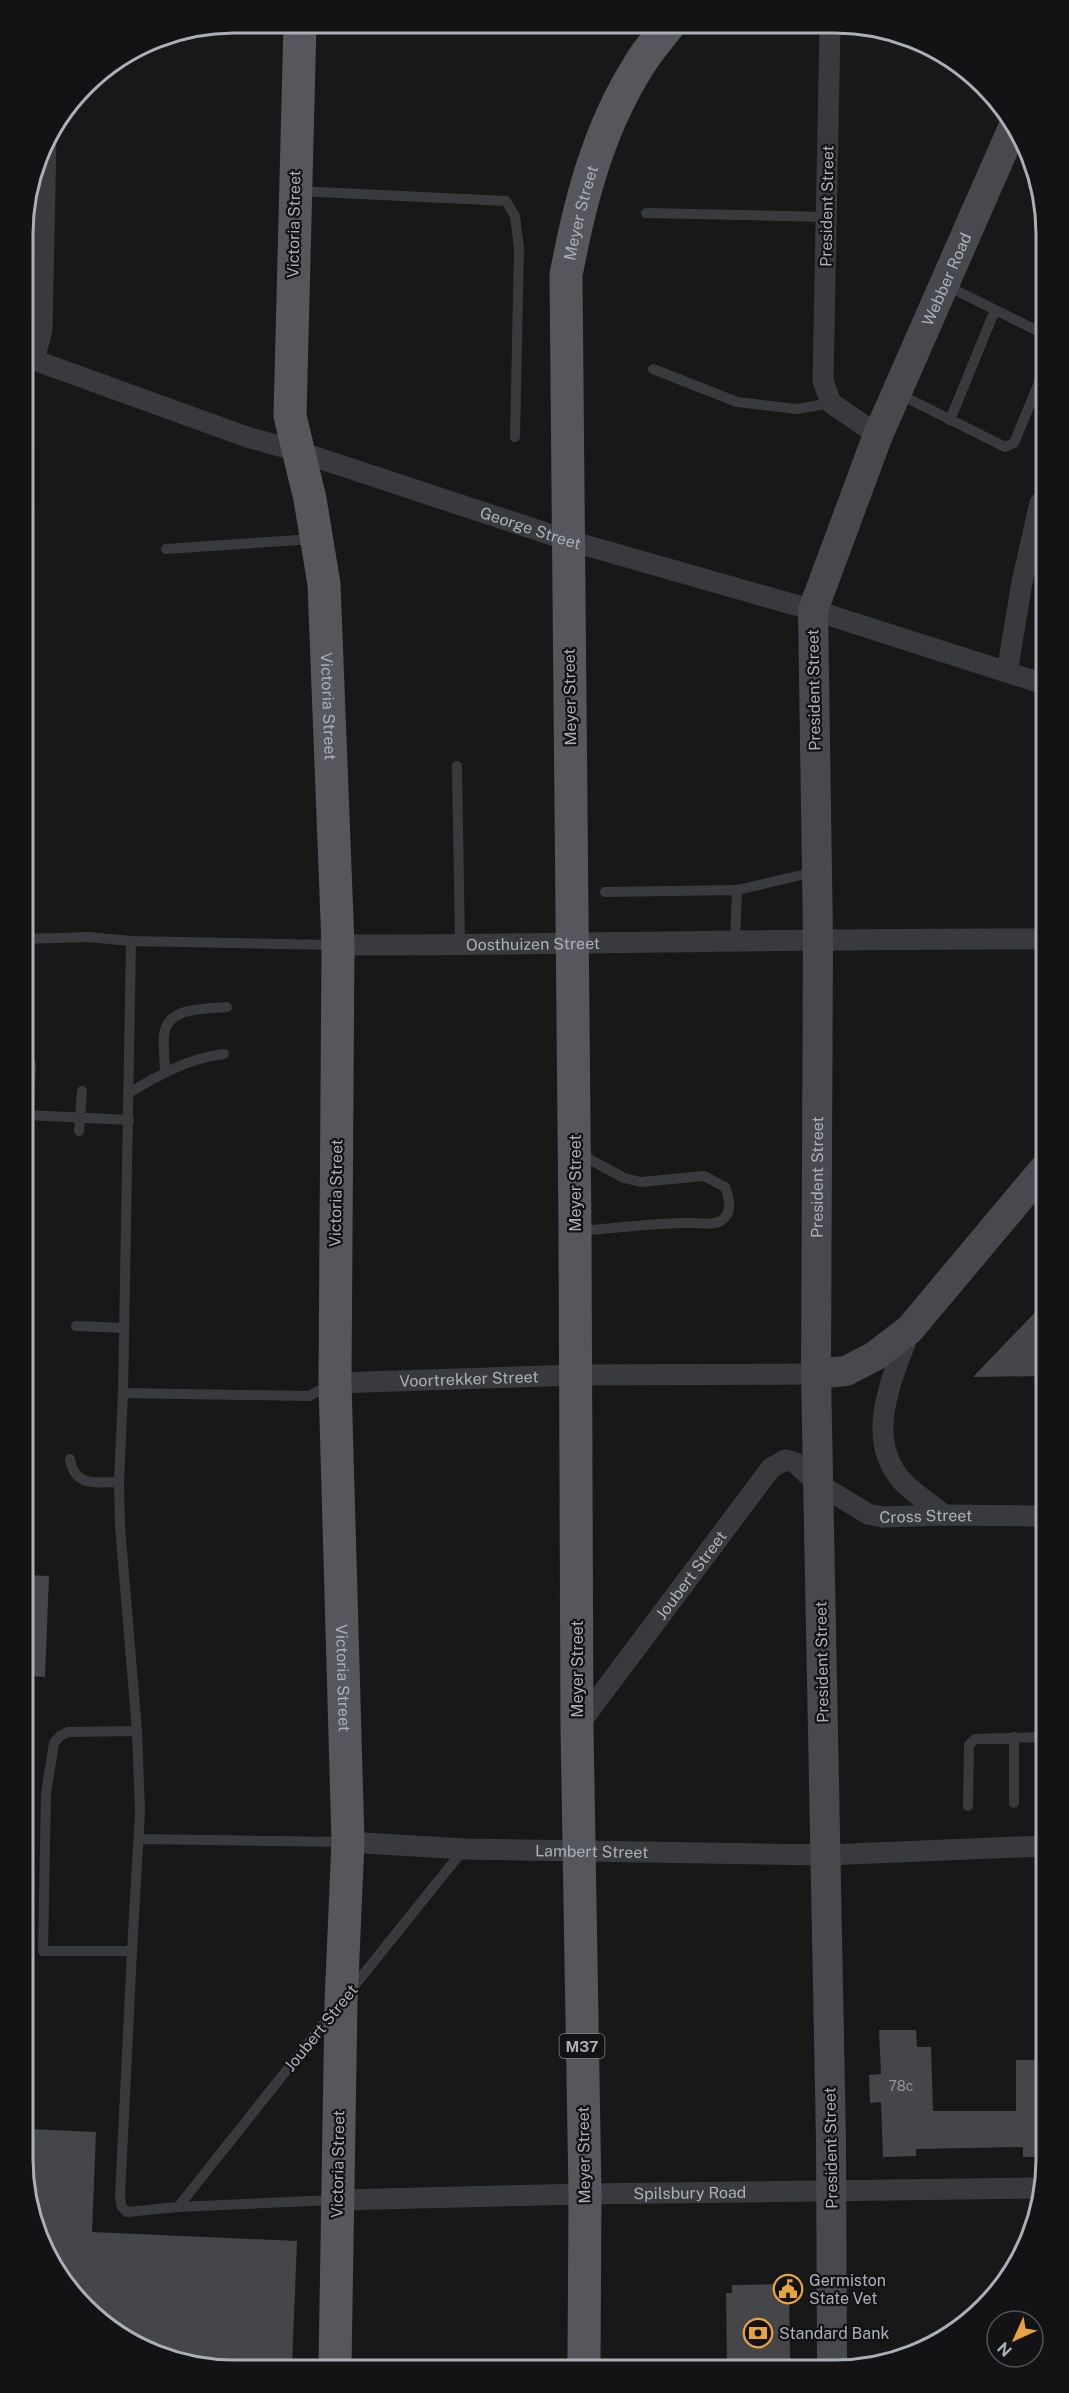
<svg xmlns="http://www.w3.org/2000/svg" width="1069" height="2393" font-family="'Public Sans',sans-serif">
<rect width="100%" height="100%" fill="#181819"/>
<path fill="#242426" d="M44,140l-3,185 -18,-6v-100z"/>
<path fill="#454649" d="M1043,1304v72l-70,1z
M28,1575l21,1 -4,101 -17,-1z
M879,2030h37l1,17h14l2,64h83v-51h30v97h-23v-10l-107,2v7l-33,1 -2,-55 -11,1 -1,-28 12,-1z
M30,2129l66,3 -4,100 205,9 -5,125 -99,1 -99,-49 -36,-42 -28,-62z
M786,2284v4h3l1,76h-63l-1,-71h6v-8z"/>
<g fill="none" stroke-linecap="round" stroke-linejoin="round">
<path stroke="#393a3e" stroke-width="10" d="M940,58l42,26
M298,191l208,10 9,15 4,32 -4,189
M646,213l181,4
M947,286l93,46
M653,369l84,33 60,7 34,-6
M899,394l106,53 9,-4 26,-63
M950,420l45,-110
M166,549l147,-10
M457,766l3,179
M605,892l132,-2 78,-18
M25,939l63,-2 43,4 203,4
M131,941l-8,452 -4,89 1,44 17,205 -69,1 -8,4 -6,7 -8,50 -3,158h89l8,-140 -3,-80
M735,941l2,-51
M165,1073c0,-12 -2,-26 -1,-38 3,-29 42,-26 63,-28
M129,1093c30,-18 60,-35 95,-39
M26,1115l103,5
M28,1129l3,-65
M79,1131l3,-40
M579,1231c37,-3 74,-8 111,-8 10,0 24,3 32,-3 11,-8 7,-23 3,-33l-21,-11 -63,6 -17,-4 -44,-24
M76,1326l48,2
M123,1393l186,3 23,-12
M70,1459c5,29 26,23 49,23
M1014,1803v-66
M968,1806l1,-61 6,-6 70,-2
M139,1839l205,3
M132,1951l-12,246 2,10 5,5 51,-5 156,-7
M350,1991l114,-142
M178,2207l154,-194"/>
<g stroke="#393a3e" stroke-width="21">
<path d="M830,26l-7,355 8,22 47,32"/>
<path id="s1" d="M23,356l224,81 50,14 270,89 246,70 228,73"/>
<path d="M34,360l8,-30 4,-192"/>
<path d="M1007,672l15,-90 18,-79"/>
<path id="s2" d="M338,945c235,0 469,-7 704,-6"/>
<path d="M910,1330c-17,47 -48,109 -6,153 12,12 27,21 40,32"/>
<path id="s3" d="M335,1383l241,-8 240,-1"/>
<path id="s4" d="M577,1727l194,-259 14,-8 9,2 23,21 51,31 14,3 62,-2 100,1"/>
<path id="s5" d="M348,1842l116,7 362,6 219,-9"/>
<path id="s6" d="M338,2200l247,-6 458,-6"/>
</g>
<g stroke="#47494e" stroke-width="30">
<path d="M816,1374l30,-3 29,-15 35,-27 133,-159"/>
<path id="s7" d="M832,2363l-1,-223 -15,-766 2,-436 -5,-328 65,-175 137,-312"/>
</g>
<g stroke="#55575d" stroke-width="33">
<path id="s8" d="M300,23l-10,393 20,83 14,85 14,361 -3,438 13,459 -7,160 -6,364"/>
<path id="s9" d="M584,2365l1,-171 -8,-467 -2,-495 -9,-957c14,-74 32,-145 73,-210 8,-14 20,-27 30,-40"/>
</g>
</g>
<defs>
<g id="civic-ring" transform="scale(1.5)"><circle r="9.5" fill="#131315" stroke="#e7a242" stroke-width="1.5"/><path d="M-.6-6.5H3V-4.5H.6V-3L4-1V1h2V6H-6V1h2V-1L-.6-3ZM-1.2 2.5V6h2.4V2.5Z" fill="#e7a242"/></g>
<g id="bank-ring" transform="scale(1.5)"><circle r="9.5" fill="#131315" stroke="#e7a242" stroke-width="1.5"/><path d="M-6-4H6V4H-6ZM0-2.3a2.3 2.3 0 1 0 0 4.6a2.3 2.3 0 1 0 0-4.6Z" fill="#e7a242"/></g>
</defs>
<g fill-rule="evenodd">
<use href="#civic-ring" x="788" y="2289"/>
<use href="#bank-ring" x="758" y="2333"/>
</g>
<g text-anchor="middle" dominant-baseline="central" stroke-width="4.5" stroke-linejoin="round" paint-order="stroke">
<g font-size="14" fill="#92969c">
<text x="901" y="2086">78c</text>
</g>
<rect fill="#131315" stroke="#7d8187" stroke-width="1.5" x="559.5" y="2034" width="45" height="24" rx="4.5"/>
<g font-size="15" font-weight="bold" fill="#abb0b8">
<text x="582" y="2046">M37</text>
</g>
<g font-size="16" fill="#abb0b8" stroke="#131315">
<text transform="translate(827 206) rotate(-89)">President Street</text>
<text stroke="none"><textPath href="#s9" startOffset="2154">Meyer Street</textPath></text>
<text transform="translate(294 224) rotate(-89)">Victoria Street</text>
<text stroke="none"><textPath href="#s7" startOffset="2110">Webber Road</textPath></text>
<text stroke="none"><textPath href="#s1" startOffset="536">George Street</textPath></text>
<text transform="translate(814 690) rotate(-91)">President Street</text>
<text transform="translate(570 697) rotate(-91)">Meyer Street</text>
<text stroke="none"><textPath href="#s8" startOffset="687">Victoria Street</textPath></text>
<text stroke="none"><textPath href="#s2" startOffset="195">Oosthuizen Street</textPath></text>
<text stroke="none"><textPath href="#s7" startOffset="1186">President Street</textPath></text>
<text transform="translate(575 1183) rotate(-90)">Meyer Street</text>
<text transform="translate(336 1193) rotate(-89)">Victoria Street</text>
<text stroke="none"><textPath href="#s3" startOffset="134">Voortrekker Street</textPath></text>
<text stroke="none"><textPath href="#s4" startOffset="498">Cross Street</textPath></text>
<text stroke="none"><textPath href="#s4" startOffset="190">Joubert Street</textPath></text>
<text transform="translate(822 1662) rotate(-91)">President Street</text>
<text transform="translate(577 1669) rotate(-90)">Meyer Street</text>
<text stroke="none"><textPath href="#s8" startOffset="1659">Victoria Street</textPath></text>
<text stroke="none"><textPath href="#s5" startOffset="244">Lambert Street</textPath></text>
<text transform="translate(321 2028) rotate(-51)">Joubert Street</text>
<text transform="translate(831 2148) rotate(-91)">President Street</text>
<text transform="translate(584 2155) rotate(-91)">Meyer Street</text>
<text transform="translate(338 2164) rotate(-89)">Victoria Street</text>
<text stroke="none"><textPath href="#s6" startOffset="352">Spilsbury Road</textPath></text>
</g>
<g font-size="16" fill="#abb0b8" stroke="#131315" text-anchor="start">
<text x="809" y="2280">Germiston<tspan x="809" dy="18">State Vet</tspan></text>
<text x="779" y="2333">Standard Bank</text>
</g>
</g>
<path d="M0 0H1069V2393H0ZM234 33H835A201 201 0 0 1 1036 234V2159A201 201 0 0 1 835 2360H234A201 201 0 0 1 33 2159V234A201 201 0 0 1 234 33Z" fill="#131315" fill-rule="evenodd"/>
<path fill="none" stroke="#abb0b8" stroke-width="3" d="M234 33H835A201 201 0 0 1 1036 234V2159A201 201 0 0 1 835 2360H234A201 201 0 0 1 33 2159V234A201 201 0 0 1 234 33Z"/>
<g transform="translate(1015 2339) rotate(225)"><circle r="28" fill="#131315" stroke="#505256" stroke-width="1.5"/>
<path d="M0-4.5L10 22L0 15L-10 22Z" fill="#e7a242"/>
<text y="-9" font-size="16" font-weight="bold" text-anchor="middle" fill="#abb0b8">N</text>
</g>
</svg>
